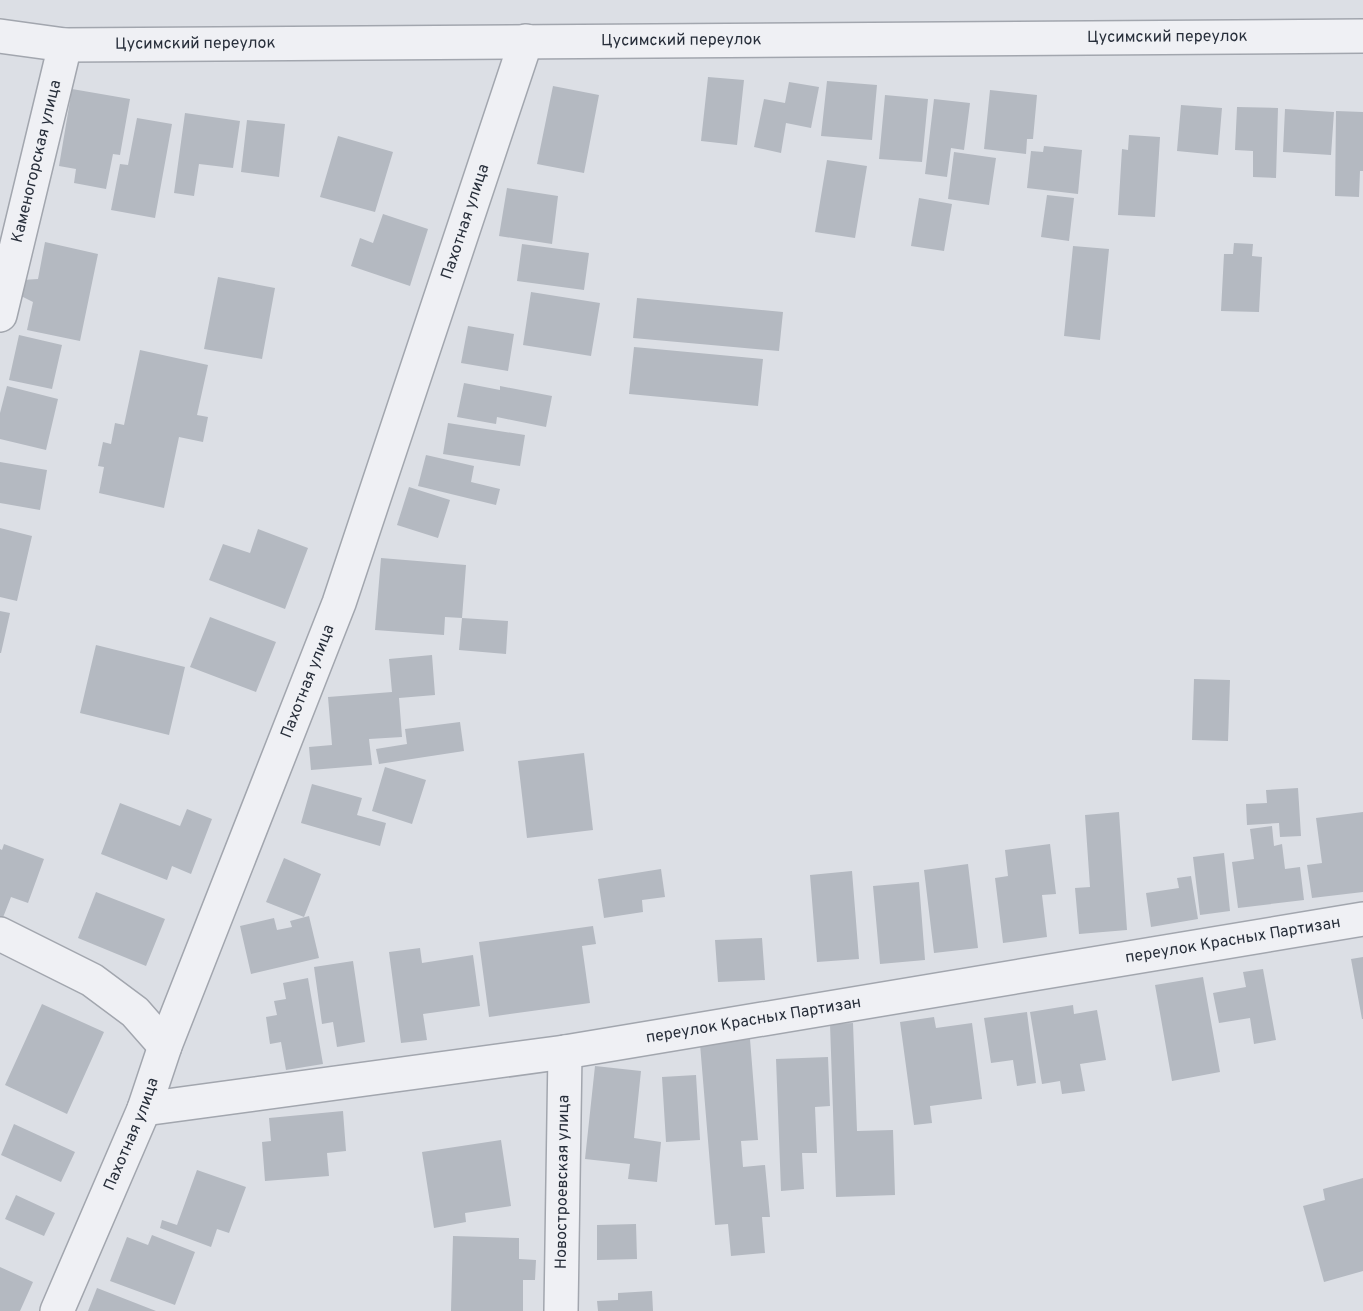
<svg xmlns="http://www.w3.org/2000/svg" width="1363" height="1311" font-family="Overpass,sans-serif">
<rect width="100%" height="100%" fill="#dcdfe5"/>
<path fill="#b4b9c1" d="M708,77l36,3 -7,65 -36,-4z
M827,81l50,4 -5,55 -51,-4z
M789,82l30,5 -8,41 -25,-5 -5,30 -27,-6 10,-48 21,4z
M553,86l46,9 -15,78 -47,-9z
M72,89l58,10 -10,56 -7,-1 -7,35 -32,-6 2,-14 -17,-3z
M990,90l47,5 -4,44h-6l-1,15 -42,-5z
M885,95l43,4 -6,63 -43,-3z
M934,99l36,4 -6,47 -13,-2 -4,29 -22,-3z
M1181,105l41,3 -4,47 -41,-4z
M1237,107l41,1 -2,70 -23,-1v-26l-18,-1z
M1285,109l49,3 -3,43 -48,-3z
M1336,111l27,1v59h-3l-1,26 -24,-1z
M185,113l55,8 -7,47 -34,-4 -5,32 -20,-3z
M137,118l35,6 -17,94 -44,-8 9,-46 8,1z
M247,120l38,4 -6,53 -38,-5z
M1129,135l31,2 -5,80 -37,-2 4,-66 6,1z
M338,136l55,16 -18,60 -55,-15z
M1044,146l38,4 -4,44 -51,-6 4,-37 12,1z
M954,152l42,6 -7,47 -41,-6z
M827,160l40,6 -12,72 -40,-6z
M507,188l51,8 -6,48 -53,-8z
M1047,195l27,3 -5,43 -28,-4z
M919,198l33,6 -8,47 -33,-5z
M383,214l45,15 -18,57 -59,-20 9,-28 13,5z
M45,242l53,12 -18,87 -53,-11 6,-28 -14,-7 3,-15 16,-1z
M1234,243l19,1 -1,12 10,1 -3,55 -38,-1 3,-57h9z
M522,244l67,9 -5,37 -67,-9z
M1073,246l36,3 -9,91 -36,-4z
M218,277l57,11 -13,71 -58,-10z
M531,292l69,11 -9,53 -68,-11z
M637,298l146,14 -4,39 -146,-13z
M468,326l46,8 -6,37 -47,-8z
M19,335l43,10 -10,44 -43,-9z
M634,347l129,12 -5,47 -129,-12z
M140,350l68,15 -11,50 11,2 -5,25 -24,-5 -15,71 -65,-15 5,-26 -6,-1 5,-24 8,2 4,-21 9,2z
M464,383l36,7v-4l52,10 -6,31 -49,-10 -1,7 -39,-7z
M7,386l51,13 -12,51 -46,-11v-26z
M448,423l77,12 -5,31 -77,-12z
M426,455l48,11 -3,16 29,7 -4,16 -78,-19z
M0,462l47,8 -7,40 -40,-7z
M409,487l41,13 -12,38 -41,-13z
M0,528l32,8 -15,65 -17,-4z
M258,529l50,19 -23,61 -76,-29 14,-36 27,9z
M381,558l85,7 -4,53 46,3 -2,33 -47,-4 3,-32 -17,-1 -1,18 -69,-5z
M0,611l10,2 -9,40h-1z
M210,617l66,25 -20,50 -66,-25z
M96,645l89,22 -16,68 -89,-22z
M432,655l3,40 -36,3 3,39 -33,2 3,26 -61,5 -2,-23 23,-2 -4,-48 64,-5 -3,-33z
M1194,679l36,1 -2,61 -36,-1z
M460,722l4,29 -85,13 -3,-15 31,-5 -2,-15z
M584,753l9,77 -66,8 -9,-77z
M385,767l41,13 -14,44 -40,-13z
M312,784l50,14 -5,17 29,8 -6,23 -79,-23z
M1298,788l3,48 -21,1 -1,-14 -32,2 -1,-21 21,-1 -1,-13z
M120,803l60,23 7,-17 25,10 -21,55 -19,-8 -5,14 -66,-26z
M1119,812l8,118 -48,4 -4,-46 15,-1 -5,-72z
M1363,812v80l-51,6 -5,-33 15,-2 -6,-45z
M1272,826l2,20 8,-2 3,25 15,-2 4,33 -66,8 -6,-46 22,-3 -4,-30z
M4,844l40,15 -16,44 -17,-6 -9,23 -2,-1v-70l2,1z
M1050,844l6,50 -14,1 5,42 -44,6 -8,-65 13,-2 -3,-26z
M1224,853l6,58 -30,4 -7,-58z
M284,858l37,16 -17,43 -38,-15z
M968,864l10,84 -44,5 -10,-83z
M661,869l4,28 -23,3 1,12 -39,6 -6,-39z
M852,871l7,88 -42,3 -7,-87z
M1191,876l7,43 -47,8 -5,-34 33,-5 -2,-10z
M919,882l6,78 -45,4 -7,-78z
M96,892l69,27 -19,47 -68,-28z
M309,916l10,42 -68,16 -11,-48 34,-8 3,12 15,-3 -2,-6z
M593,926l3,18 -14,2 8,57 -101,14 -10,-75z
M762,938l3,42 -47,2 -3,-42z
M420,948l2,15 51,-8 7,51 -57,8 4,26 -26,3 -12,-91z
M1363,957v62h-1l-11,-60z
M353,961l12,81 -28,5 -4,-25 -11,2 -8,-57z
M1263,969l13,71 -22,4 -4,-26 -31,5 -6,-30 33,-6 -3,-15z
M1203,977l17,95 -48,9 -17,-96z
M308,978l15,86 -37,6 -5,-28 -11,2 -4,-27 11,-2 -3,-14 12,-2 -3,-16z
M42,1004l62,28 -37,82 -62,-29z
M1073,1005l1,9 23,-4 9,50 -26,4 5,27 -23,3 -2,-13 -18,3 -12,-72z
M1027,1012l9,71 -19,3 -4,-26 -22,3 -7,-45z
M934,1017l2,11 36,-5 10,76 -52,7 2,17 -18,2 -14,-103z
M853,1023l4,108 36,-1 2,65 -59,2 -6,-173z
M750,1039l8,101 -17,1 2,26 22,-2 5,52h-8l3,36 -34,3 -3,-32 -13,1 -15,-181z
M828,1057l2,49 -15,1 2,46h-15l2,36 -23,2 -5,-132z
M595,1066l46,5 -7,67 27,4 -4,40 -29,-3 2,-15 -45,-5z
M696,1075l4,65 -34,2 -4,-65z
M343,1111l3,40 -19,2 2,23 -64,5 -3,-39 9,-1 -2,-23z
M14,1124l61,28 -14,30 -60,-27z
M501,1140l10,66 -46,7 1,9 -32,6 -12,-76z
M197,1170l49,17 -17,46 -12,-4 -6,18 -51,-19 2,-8 15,5z
M1363,1178v93l-39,11 -21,-76 22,-6 -2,-11z
M16,1195l39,18 -11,23 -39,-17z
M636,1224l1,35 -40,1v-35z
M152,1235l43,17 -20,53 -65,-24 17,-44 21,8z
M453,1236l66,2v21l17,1 -1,20h-12v31h-72z
M0,1267l33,15 -13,29h-20z
M97,1288l59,23h-68z
M652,1291l1,20h-55l-1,-10 21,-1v-7z"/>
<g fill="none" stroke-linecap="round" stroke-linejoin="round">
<g stroke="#a2a6ae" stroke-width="36">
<g id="street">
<path id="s1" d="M0,36l65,9 1298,-9"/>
<path id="s2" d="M0,315l65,-270"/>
<path d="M0,934l92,46 43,32 30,34"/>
<path id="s3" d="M144,1109l421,-57 798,-133"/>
<path id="s4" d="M57,1311l87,-202 21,-63 174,-443 187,-562"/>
<path id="s5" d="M561,1311l4,-259"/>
</g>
</g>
<use href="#street" stroke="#eff0f4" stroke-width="33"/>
</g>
<g text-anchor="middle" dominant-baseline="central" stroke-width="6" stroke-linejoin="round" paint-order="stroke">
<g font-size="16" fill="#272e3a" stroke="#ebeef3">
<text stroke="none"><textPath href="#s1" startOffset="1168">Цусимский переулок</textPath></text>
<text stroke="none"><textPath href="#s1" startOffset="682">Цусимский переулок</textPath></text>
<text stroke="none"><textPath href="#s1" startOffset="196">Цусимский переулок</textPath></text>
<text stroke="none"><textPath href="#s2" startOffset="158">Каменогорская улица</textPath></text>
<text stroke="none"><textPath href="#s4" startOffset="1164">Пахотная улица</textPath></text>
<text stroke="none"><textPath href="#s4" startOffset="678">Пахотная улица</textPath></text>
<text stroke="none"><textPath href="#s3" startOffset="1102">переулок Красных Партизан</textPath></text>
<text stroke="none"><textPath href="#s3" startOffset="616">переулок Красных Партизан</textPath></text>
<text stroke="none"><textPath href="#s4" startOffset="192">Пахотная улица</textPath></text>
<text stroke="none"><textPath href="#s5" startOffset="129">Новостроевская улица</textPath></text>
</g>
</g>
</svg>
